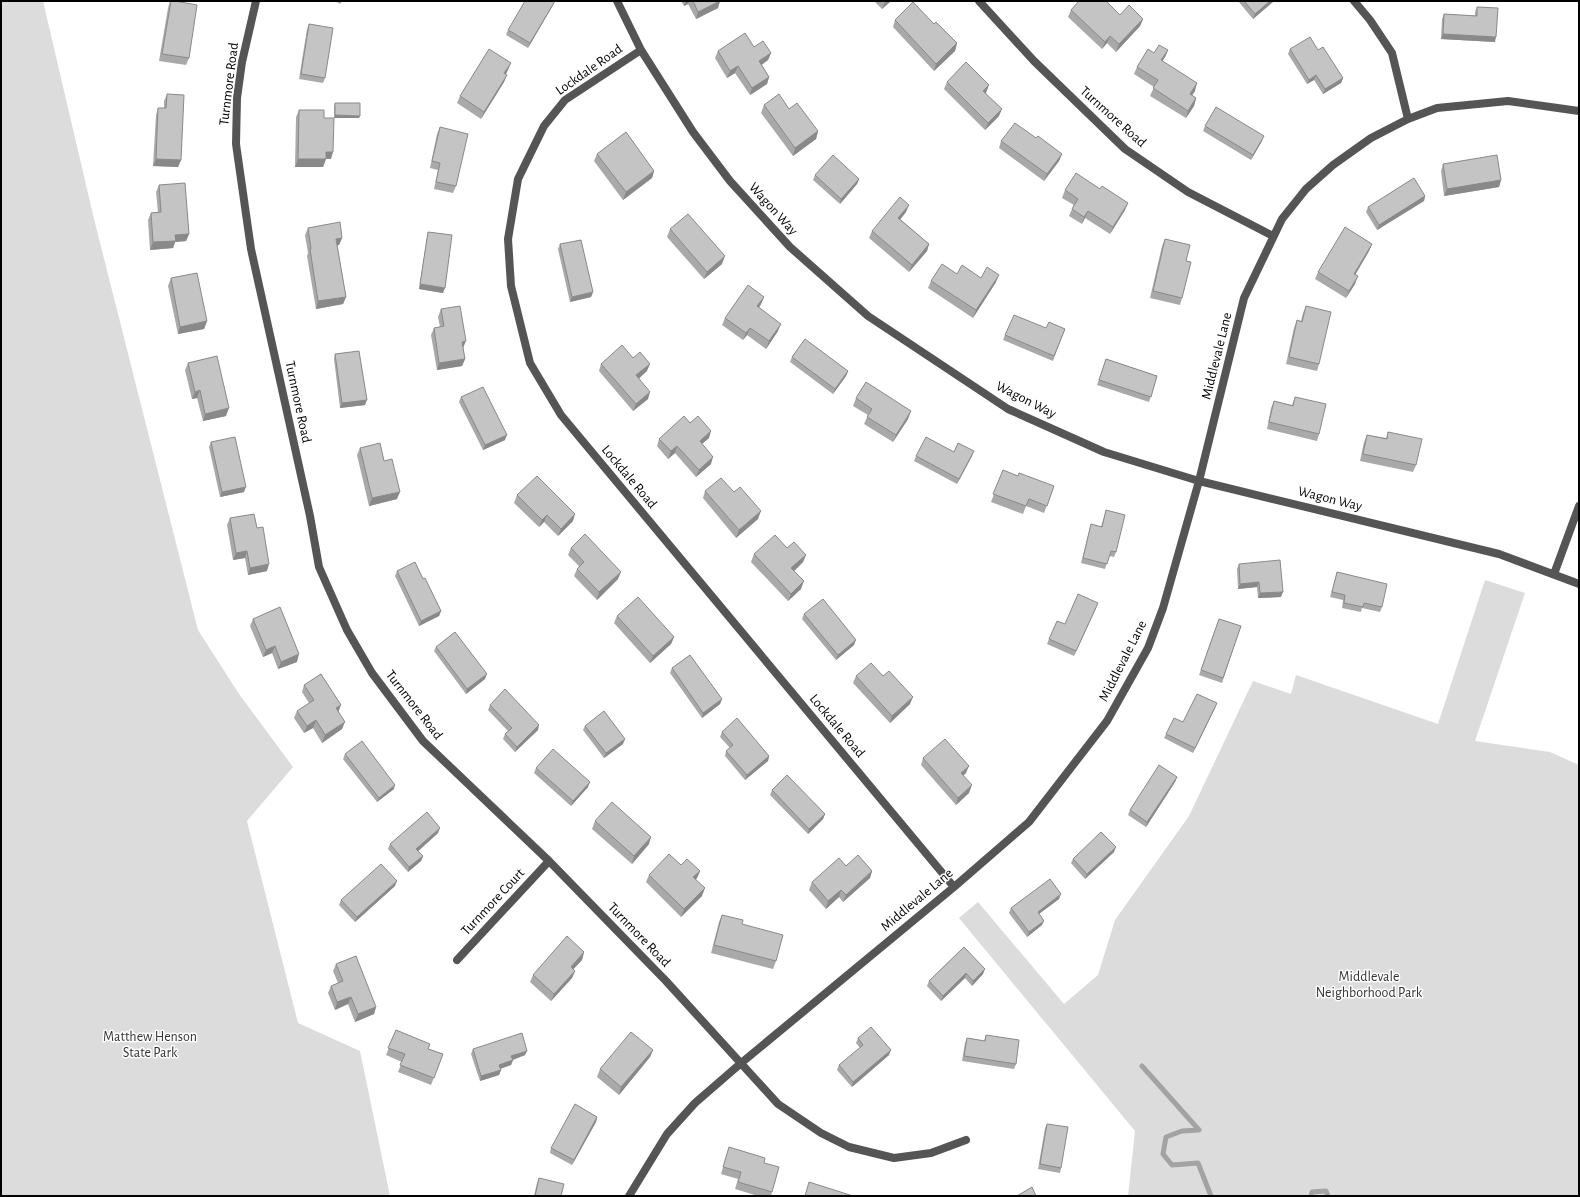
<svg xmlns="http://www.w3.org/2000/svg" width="1580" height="1197" font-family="'Alegreya Sans',sans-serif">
<rect width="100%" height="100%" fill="#fff"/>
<path fill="#dcdcdc" d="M1,1h42l51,218 104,411 41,64 54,73 -46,54 51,202 62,28 30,145h-389z
M1485,580l40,13 -50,148 75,11 29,13v431h-451l7,-65 -176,-213 19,-16 86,102 34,-29 17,-55 74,-104 64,-135 38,13 5,-19 142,49z"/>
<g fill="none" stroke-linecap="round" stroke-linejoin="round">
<path stroke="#a3a3a3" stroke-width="5" d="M1142,1066l57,64 -17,1 -16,6 -3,17 9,11 26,-2 13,33
M1311,1196l1,-4 14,-1 2,5"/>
<path stroke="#555" stroke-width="8" d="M256,1l-14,61 -5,36 -1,46 15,105 59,267 9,51 28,63 25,43 51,68 126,120 117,120 112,123 43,29 28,14 45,11 37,-5 35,-13
M617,1l24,49 52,82 37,49 60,66 78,69 140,93 96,43 95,29 300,73 80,30
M979,1l55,60 91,88 63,43 85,44
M1354,1l16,19 22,33 16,66
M641,50l-76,50 -21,26 -26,53 -10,60 3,47 19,77 31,52 393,472
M1554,574l25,-68
M457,960l92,-99
M629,1196l38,-62 28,-31 45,-39 214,-177 75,-65 78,-101 41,-73 15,-40 36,-127 45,-183 38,-79 24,-30 27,-24 38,-27 37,-19 29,-11 71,-7 71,10"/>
</g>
<path fill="#a9a9a9" d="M170,1l19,57 -3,7 -27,-4 9,-53z
M335,1h7l-2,3z
M681,1h39l-2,7 -22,11 -8,-15 -4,2z
M874,1h17l-9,8z
M1238,1h36l-21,18z
M553,5l-25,43 -22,-13 2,-5z
M1477,7l18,35 -54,-3 1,-20 2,-5 31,2v-4z
M1071,10l49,5 23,4 -3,7 -24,26 -9,-9 -5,6 -34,-32z
M895,20l39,4 23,19 -2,8 -21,20 -41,-44z
M309,24l16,54 -2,5 -24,-4 8,-50z
M1290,49l28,1 25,28 -2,5 -18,11 -9,-14 -7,4 -19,-30z
M1168,50l-3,7 -3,4 33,30 -3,4 4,3 -2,8 -8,12 -36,-22 4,-9 -20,-13 3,-7 17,-14z
M718,51l53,2 -3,7 -6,5 7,12 -2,7 -17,11 -15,-22 -8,5 -12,-20z
M508,70l-2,4 -2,8 -23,37 -24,-16 3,-7z
M947,82l39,11 13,23 -14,14 -41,-41z
M167,94l14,66 -3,7 -25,-1 3,-51 2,-7h6v-7z
M335,103l24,15h-25v-12z
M764,105l25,4 29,22 -2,8 -23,17 -32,-43z
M299,110l25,8 7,41h-5l-3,8h-28l1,-50z
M1205,126l57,15 -11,19 -48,-29z
M440,127l16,59 -3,7 -19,-4 4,-19 -8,-2 7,-34z
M1036,138l26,16 -3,7 -15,20 -45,-33 2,-7z
M597,154l57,17 -2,7 -29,22 -29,-39z
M1443,164l58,16 -2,7 -55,9 -3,-25z
M815,175l44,4 -2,5 -17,20 -27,-24z
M159,185l30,49 -3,7 -11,1 -2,6 -23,2 -2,-30 3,-7 7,-1 -2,-20z
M1065,190l60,20 -15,24 -25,-16 -3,6 -13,-8 3,-7 2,-4 -12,-7z
M1425,196l-1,5 -47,29 -11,-18 2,-5z
M906,212l-6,7 29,25 -2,7 -18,21 -40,-34 3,-7z
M308,228l34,10 -3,7h-2l9,52 -3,7 -27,5 -9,-53 1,-3 -3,-18z
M670,229l52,35 -18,15 -37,-42z
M428,232l15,61 -24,-4 8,-52z
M1165,239l21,22 -4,37 -2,7 -30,-7 12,-52z
M560,244l33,48 -2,5 -21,5 -12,-53z
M1372,244l-3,7 -14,24v9l-9,14 -31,-19 3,-7z
M957,274l39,8 -23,36 -45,-30 3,-7z
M171,278l36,43 -3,8 -26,5 -10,-48z
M764,297l-3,7 -2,4 19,23 -12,18 -19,-14 -4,5 -21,-15 3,-7z
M1306,306l13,58 -2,7 -31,-7 8,-36 3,-8 4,1 2,-8z
M441,309l22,39 2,11 -3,7 -25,4 -6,-35 3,-7 6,-1 -2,-10z
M1065,329l-12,32 -50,-21 2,-5z
M335,354l30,51 -25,3 -6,-49z
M792,357l56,14 -2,5 -13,18 -43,-32z
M633,358l14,13 -8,7 9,21 -15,12 -34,-40 2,-7z
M1106,359l51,17 -8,26 -52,-17z
M188,363l38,53 -23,5 -6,-23 -5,1 -7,-29z
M461,397l44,43 -22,10 -24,-48z
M1295,397l24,37 -2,7 -50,-12 4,-21 3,-7 18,4z
M856,398l52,21 -15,23 -29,-18 4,-9 -15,-9z
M690,423l19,15 -7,6 9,20 -15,13 -21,-24 -7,6 -11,-13 2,-7z
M1388,432l28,33 -3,7 -53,-11 4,-19 3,-7 19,3z
M211,442l33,50 -24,5 -11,-50z
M360,448l24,13 13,38 -28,7 -12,-51z
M954,452l18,4 -15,28 -43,-23 2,-5z
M1003,470l15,6 36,10 -10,27 -18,-7 -3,8 -32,-12z
M705,491l29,1 24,27 -22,19 -33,-40z
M517,495l56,26 -15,15 -14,-14 -5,5 -25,-24z
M1106,510l10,42 -2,5 -5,-1 -4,13 -24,-6 10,-39 10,3z
M230,518l27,10 10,43 -19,4 -3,-17 -12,2 -6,-35z
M571,548l47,31 -21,21 -23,-24 3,-7 2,-3 -11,-11z
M787,548l19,7 -3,7 -9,9 7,18 -13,12 -37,-39 3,-8z
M1239,564l42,33 -23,1 -1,-11 -19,2 -1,-20z
M397,571l26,8 18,32 -2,5 -20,10 -24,-50z
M1337,572l45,35 -2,5 -18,-4 -1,4 -19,-4 1,-8 -13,-3z
M1096,608l-22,48 -27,-12 2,-5 16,-15z
M804,614l50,31 -18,15 -34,-41z
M617,616l57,21 -3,7 -21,19 -36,-40z
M253,619l44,43 -19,7 -6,-16 -9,4 -13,-31z
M1219,619l22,7 -19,57 -23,-8z
M436,647l49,32 -19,15 -32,-43z
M672,668l50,31 -2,5 -18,14 -32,-45z
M856,676h27l27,28 -20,19 -37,-40z
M304,685l34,27 4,17 -20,14 -9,-15 -9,5 -10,-15 3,-7 12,-8 -7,-11z
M490,705l48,25 -23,22 -12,-13 2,-5 3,-3 -20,-21z
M1215,708l-22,45 -29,-15 2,-4 17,-12z
M585,726l38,18 -19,14 -21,-28z
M722,732l47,24 -1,5 -23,19 -20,-24 1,-5 4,-3 -10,-11z
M345,754l49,35 -17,13 -34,-43z
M923,758l43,15 -3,3 6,17 -13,12 -35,-40z
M536,768l52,19 -17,19 -37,-33z
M1177,777l-2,5 -29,45 -18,-12 2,-5z
M772,790l53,24 -2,5 -15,15 -38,-39z
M595,821l54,23 -17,20 -40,-35z
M438,833l-20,18 5,5 -2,5 -13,11 -20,-23 2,-5z
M1114,852l-29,27 -14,-16 2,-4z
M681,865l19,6 -3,7 -1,1 6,17 -21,21 -35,-35 3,-7z
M846,866l26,5 -2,7 -27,24 -4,-5 -13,12 -17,-19 3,-8z
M395,886l-40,36 -16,-17 2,-5z
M1059,899l-20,15 3,11 -15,12 -18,-24 2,-5z
M722,915l20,9 34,37 -3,8 -62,-16 8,-31z
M964,947l19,27 -11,12 -7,-8 -24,23 -14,-15 2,-5z
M584,952l-2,8 -9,9 2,2 -3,7 -21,23 -21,-19 3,-7z
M336,964l40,43 -2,7 -19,8 -7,-18 -13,6 -7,-17 3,-7 7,-3 -5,-12z
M396,1030l33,19 14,5 -12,31 -33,-13 4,-10 -16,-7z
M986,1035l30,29 -2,5 -52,-8 3,-18 2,-5 17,3z
M858,1038l31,17 -37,32 -15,-17 2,-5 21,-17 -4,-5z
M473,1049l52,6 -12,5 -2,5 -11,4 1,1 -2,5 -19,6 -9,-27z
M653,1050l-3,7 -31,38 -22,-18 3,-8z
M597,1117l-1,5 -24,43 -22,-12 1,-5z
M1047,1124l14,44 -1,5 -22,-4 7,-41z
M729,1147l35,16 8,29 -1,4h-13l-23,-7 3,-10 -17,-5z
M539,1178l22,18h-27l3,-13z"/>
<path fill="#898989" d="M555,1l-2,4 -25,43 2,-5z
M686,1h3l-1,3 -4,2z
M720,1l-2,7 -22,11 2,-7z
M886,1h5l-9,8 3,-7z
M1270,1h4l-21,18 2,-5z
M1143,19l-3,7 -24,26 3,-8z
M1443,34l53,3 -1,5 -54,-3z
M1110,36l-3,7 -5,6 3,-7z
M957,43l-2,8 -21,20 2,-7z
M1168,50l-3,7 -7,11 3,-8z
M771,53l-3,7 -12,8 3,-7z
M511,63l-3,7 -6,10 2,-7z
M738,66l-3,7 -8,5 3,-7z
M507,75l-3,7 -23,37 3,-7z
M1316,75l-2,5 -7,4 2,-4z
M769,77l-2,7 -17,11 2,-7z
M1343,78l-2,5 -18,11 2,-5z
M1197,83l-2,8 -8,11 3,-8z
M989,85l-3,8 -5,5 2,-7z
M1196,98l-2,8 -8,12 2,-7z
M1002,109l-3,7 -14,14 3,-7z
M335,115l25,1 -1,2h-25z
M818,131l-2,8 -23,17 2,-8z
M1264,136l-2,5 -11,19 2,-5z
M326,152h7l-2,7h-6h1l-3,8h-28l3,-8z
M1062,154l-3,7 -15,20 3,-7z
M156,159l25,1 -3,7 -25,-1z
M654,171l-2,7 -29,22 3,-8z
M859,179l-2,5 -17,20 1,-5z
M1501,180l-2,7 -55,9 3,-7z
M1425,196l-1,5 -47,29 2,-5z
M1128,203l-3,7 -15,24 3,-7z
M909,205l-3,7 -10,13 2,-7z
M1088,211l-3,7 -3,6 2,-7z
M189,234l-3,7 -11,1 -2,6 -23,2 3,-8 22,-7z
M342,238l-3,7 -6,1 3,-7z
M929,244l-2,7 -18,21 3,-7z
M1372,244l-3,7 -18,31 3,-8z
M725,256l-3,8 -18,15 3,-7z
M999,275l-3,7 -23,36 3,-8z
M1358,276l-3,8 -9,14 3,-7z
M420,284l25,4 -2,5 -24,-4z
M593,292l-2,5 -21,5 2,-5z
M346,297l-3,7 -27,5 2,-8z
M764,297l-3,7 -7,10 3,-8z
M207,321l-3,8 -26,5 2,-7z
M781,324l-3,7 -12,18 3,-8z
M750,328l-3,7 -4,5 3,-7z
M466,341l-3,7 -1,-6z
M465,359l-3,7 -25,4 2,-7z
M650,364l-3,7 -13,12 2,-8z
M848,371l-2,5 -13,18 2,-5z
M200,390l-3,8 -5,1 3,-7z
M650,392l-2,7 -15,12 3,-7z
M367,400l-2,5 -25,3 2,-5z
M229,408l-3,8 -23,5 2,-7z
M911,411l-3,8 -15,23 3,-7z
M711,431l-2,7 -12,10 3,-7z
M507,435l-2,5 -22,10 2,-5z
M677,446l-2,7 -7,6 3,-8z
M974,451l-2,5 -15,28 2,-5z
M713,457l-2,7 -15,13 3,-7z
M246,487l-2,5 -24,5 2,-5z
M400,492l-3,7 -28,7 3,-8z
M761,511l-3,8 -22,19 3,-8z
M575,514l-2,7 -15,15 3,-7z
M547,515l-3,7 -5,5 3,-7z
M247,551l-2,7 -12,2 3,-7z
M806,555l-3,7 -14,14 2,-8z
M269,564l-2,7 -19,4 2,-7z
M621,572l-3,7 -21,21 2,-8z
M804,581l-3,8 -13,12 3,-7z
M1259,582l-2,5 -19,2 2,-5z
M1283,592l-2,5 -23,1 2,-5z
M1098,603l-2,5 -22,48 2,-5z
M441,611l-2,5 -20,10 2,-5z
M674,637l-3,7 -21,19 3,-7z
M856,640l-2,5 -18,15 2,-5z
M275,646l-3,7 -9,4 3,-7z
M299,654l-2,8 -19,7 3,-7z
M487,674l-2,5 -19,15 1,-5z
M913,697l-3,7 -20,19 2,-7z
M722,699l-2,5 -18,14 1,-5z
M1217,703l-2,5 -22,45 2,-5z
M341,705l-3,8 -2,-5z
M316,720l-3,8 -9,5 3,-7z
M345,722l-3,7 -20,14 3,-8z
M539,725l-1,5 -23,22 2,-5z
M625,739l-2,5 -19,14 2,-5z
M769,756l-1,5 -23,19 2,-5z
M969,766l-3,7 -8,7 3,-7z
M1177,777l-2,5 -29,45 1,-5z
M590,782l-2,5 -17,19 2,-5z
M395,785l-1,4 -17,13 2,-4z
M972,785l-3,8 -13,12 2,-7z
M825,814l-2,5 -15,15 1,-5z
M440,828l-2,5 -23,21 1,-5z
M651,837l-2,7 -17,20 2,-8z
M1116,847l-2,5 -29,27 2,-5z
M423,856l-2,5 -13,11 1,-5z
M700,871l-3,7 -6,6 2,-7z
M872,871l-2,7 -27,24 3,-7z
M397,881l-2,5 -40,36 2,-5z
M705,888l-3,8 -21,21 3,-8z
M841,890l-2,7 -13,12 2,-8z
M1061,894l-2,5 -23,17 2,-4z
M1044,921l-2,4 -15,12 2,-5z
M584,952l-2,8 -14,15 3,-8z
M985,969l-2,5 -11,12 1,-5z
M575,971l-3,7 -21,23 3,-7z
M966,973l-1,5 -24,23 2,-5z
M351,997l-3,7 -13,6 2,-8z
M376,1007l-2,7 -19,8 3,-8z
M653,1050l-3,7 -31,38 2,-8z
M891,1050l-2,5 -37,32 1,-5z
M527,1051l-2,4 -16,6 2,-5z
M513,1060l-2,5 -14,5 2,-5z
M501,1070l-2,5 -19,6 1,-5z
M597,1117l-1,5 -24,43 2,-5z"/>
<path fill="#c4c4c4" stroke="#898989" d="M171,1h4l22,4 -8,53 -27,-4z
M525,1h30l-25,42 -22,-13z
M693,1h27l-22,11z
M1079,1h27l14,14 9,-10 14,14 -24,25 -9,-8 -5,6 -34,-32z
M1244,1h26l-15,13z
M913,2l21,22 2,-2 21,21 -21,21 -41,-44z
M1477,7l21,1 -2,29 -53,-3 1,-20 33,2z
M309,24l24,4 -8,50 -24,-4z
M745,33l9,14 9,-6 8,12 -12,8 10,16 -17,11 -14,-22 -8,5 -12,-20z
M1310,37l8,13 5,-3 20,31 -18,11 -9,-14 -7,5 -19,-31z
M1159,45l9,5 -7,10 36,23 -7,11 6,4 -8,13 -35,-23 5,-8 -21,-13 11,-18 6,4z
M489,49l22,14 -7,10 3,2 -23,37 -24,-16z
M966,62l23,23 -6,6 19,18 -14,14 -41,-41z
M167,94l17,1 -3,65 -25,-1 2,-51h8z
M779,94l10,15 8,-6 21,28 -23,17 -31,-43z
M335,103h25v13l-25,-1z
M1216,107l48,29 -11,19 -48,-29z
M299,110h25v8h10l-1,34h-7v7h-28z
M1015,123l21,15 2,-2 24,18 -15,20 -46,-33z
M440,127l28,7 -12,52 -20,-4 4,-19 -8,-2z
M626,132l28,39 -28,21 -29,-38z
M833,155l26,24 -18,20 -26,-24z
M1497,155l4,25 -54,9 -4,-25z
M1076,173l24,16 2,-3 26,17 -15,24 -25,-16 -4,6 -12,-8 6,-10 -13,-9z
M1414,178l11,18 -46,29 -11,-18z
M185,183l4,51 -14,1 1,6 -23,1 -2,-29 10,-1 -2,-27z
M900,197l9,8 -11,13 31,26 -17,21 -40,-34z
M688,214l37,42 -18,16 -37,-43z
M340,222l2,16 -6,1 10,58 -28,4 -8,-52h1l-3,-21z
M1345,227l27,17 -18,30 4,2 -9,15 -31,-19z
M428,232l24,3 -7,53 -25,-4z
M1165,239l25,6 -4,16 5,1 -9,36 -29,-7z
M581,240l12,52 -21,5 -12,-53z
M942,264l15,10 5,-9 19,13 6,-11 12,8 -23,35 -45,-29z
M197,273l10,48 -27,6 -9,-49z
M748,285l16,12 -7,9 24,18 -12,17 -19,-13 -4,5 -21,-15z
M460,306l6,35 -4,1 3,17 -26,4 -5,-35 10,-2 -3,-17z
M1306,306l25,6 -12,52 -30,-7 8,-37 5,2z
M1014,315l32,13 3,-6 16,7 -11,27 -49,-21z
M805,339l43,32 -13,18 -43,-32z
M622,345l11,13 7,-6 10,12 -14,11 14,17 -14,12 -35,-40z
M359,351l8,49 -25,3 -7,-49z
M217,356l12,52 -24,6 -5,-24 -5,2 -7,-29z
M1106,359l51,17 -6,21 -52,-17z
M866,382l45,29 -15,24 -29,-18 5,-8 -16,-11z
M483,387l24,48 -22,10 -24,-48z
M1295,397l31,7 -7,30 -50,-12 5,-21 19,5z
M684,416l6,7 8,-7 13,15 -11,10 13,16 -14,13 -22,-24 -6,5 -12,-12z
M1388,432l34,7 -6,26 -53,-11 4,-19 20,4z
M235,437l11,50 -24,5 -11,-50z
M926,437l28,15 4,-9 16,8 -15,28 -43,-23z
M380,443l4,18 8,-2 8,33 -28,6 -12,-50z
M1003,470l15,6 1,-3 35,13 -7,20 -18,-7 -3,7 -33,-12z
M537,476l38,38 -14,15 -14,-14 -5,5 -25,-25z
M721,478l13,14 6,-5 21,24 -22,19 -34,-39z
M1106,510l19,5 -9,37 -5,-1 -4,13 -24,-6 8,-34 11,3z
M254,514l3,14 6,-1 6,37 -19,4 -3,-17 -11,2 -6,-35z
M585,534l36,38 -22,20 -22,-23 7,-7 -13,-14z
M775,535l12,13 7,-6 12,13 -15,13 13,13 -13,13 -37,-40z
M1280,560l3,32 -23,1 -1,-11 -19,2 -1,-20z
M415,562l8,17 2,-1 16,33 -20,10 -24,-50z
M1337,572l50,12 -5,23 -18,-4 -1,4 -19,-4 1,-8 -13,-3z
M1078,594l20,9 -22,48 -27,-12 8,-18 8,3z
M638,597l36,40 -21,19 -36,-40z
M823,599l33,41 -18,15 -34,-41z
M280,607l19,47 -18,8 -6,-16 -9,4 -13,-31z
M1219,619l22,7 -18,52 -22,-8z
M455,632l32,42 -20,15 -31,-42z
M690,655l32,44 -19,14 -31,-45z
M871,663l12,13 6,-5 24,26 -21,19 -36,-40z
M321,674l20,31 -5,3 9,14 -20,13 -9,-15 -9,6 -10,-15 17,-11 -10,-15z
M505,689l34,36 -22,22 -12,-13 7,-6 -22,-23z
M1197,694l20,9 -22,45 -29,-14 8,-16 9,4z
M604,711l21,28 -19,14 -21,-27z
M737,718l32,38 -22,19 -21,-24 7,-6 -11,-13z
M945,739l24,27 -8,7 11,12 -14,13 -35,-40z
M362,741l33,44 -16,13 -34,-44z
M553,749l37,33 -17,19 -37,-33z
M1159,765l18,12 -30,45 -17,-12z
M787,775l38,39 -16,15 -37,-39z
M612,802l39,35 -17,19 -39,-35z
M427,812l13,16 -24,21 7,7 -14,11 -19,-23z
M1101,832l15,15 -29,27 -14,-15z
M669,854l12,11 6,-6 13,12 -7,6 12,11 -21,21 -35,-34z
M858,855l14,16 -26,24 -5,-5 -13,11 -16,-19 27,-24 7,8z
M381,864l16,17 -40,36 -16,-17z
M1050,879l11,15 -23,18 6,9 -15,11 -18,-24z
M722,915l21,5 -1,4 41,11 -7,26 -62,-16z
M567,936l17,16 -13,15 4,4 -21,23 -21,-19z
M964,947l21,22 -12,12 -7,-8 -23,23 -14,-15z
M356,956l20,51 -18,7 -7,-17 -14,5 -6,-16 12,-5 -7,-17z
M871,1027l20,23 -38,32 -14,-17 24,-20 -5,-7z
M396,1030l34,14 -2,5 15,5 -9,24 -34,-13 5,-11 -17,-6z
M631,1032l22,18 -32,37 -21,-18z
M522,1033l5,18 -16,5 2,4 -14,5 2,5 -20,6 -8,-27z
M986,1035l33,5 -3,24 -52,-8 3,-18 18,3z
M575,1104l22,13 -23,43 -23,-12z
M1047,1124l21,3 -7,41 -21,-4z
M729,1147l36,11 -1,5 15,4 -7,25 -34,-10 3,-10 -18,-5z
M539,1178l25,6 -3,12h-26z
M809,1182l44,14h-48z
M1032,1187l4,9h-19z"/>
<g text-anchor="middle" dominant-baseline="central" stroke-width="3" stroke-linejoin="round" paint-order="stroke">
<g font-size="14" fill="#000" stroke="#fff">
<text transform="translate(589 70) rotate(-35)">Lockdale Road</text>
<text transform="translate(229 84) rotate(-83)">Turnmore Road</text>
<text transform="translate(1113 117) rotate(42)">Turnmore Road</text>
<text transform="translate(773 209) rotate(48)">Wagon Way</text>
<text transform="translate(1217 356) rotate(-76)">Middlevale Lane</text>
<text transform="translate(1026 400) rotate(27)">Wagon Way</text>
<text transform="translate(298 402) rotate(78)">Turnmore Road</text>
<text transform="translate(629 477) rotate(50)">Lockdale Road</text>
<text transform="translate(1330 499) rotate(14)">Wagon Way</text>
<text transform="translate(1123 661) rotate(-63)">Middlevale Lane</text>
<text transform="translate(414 705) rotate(52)">Turnmore Road</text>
<text transform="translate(837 726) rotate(50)">Lockdale Road</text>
<text transform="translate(917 900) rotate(-40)">Middlevale Lane</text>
<text transform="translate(493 902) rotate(-47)">Turnmore Court</text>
<text transform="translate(639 935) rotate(46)">Turnmore Road</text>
</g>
<g font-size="14" fill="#333" stroke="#fff">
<text x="1369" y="977">Middlevale<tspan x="1369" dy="16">Neighborhood Park</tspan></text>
<text x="150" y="1037">Matthew Henson<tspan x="150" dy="16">State Park</tspan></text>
</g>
</g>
<rect width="1580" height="1197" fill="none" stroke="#000000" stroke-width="4"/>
</svg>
